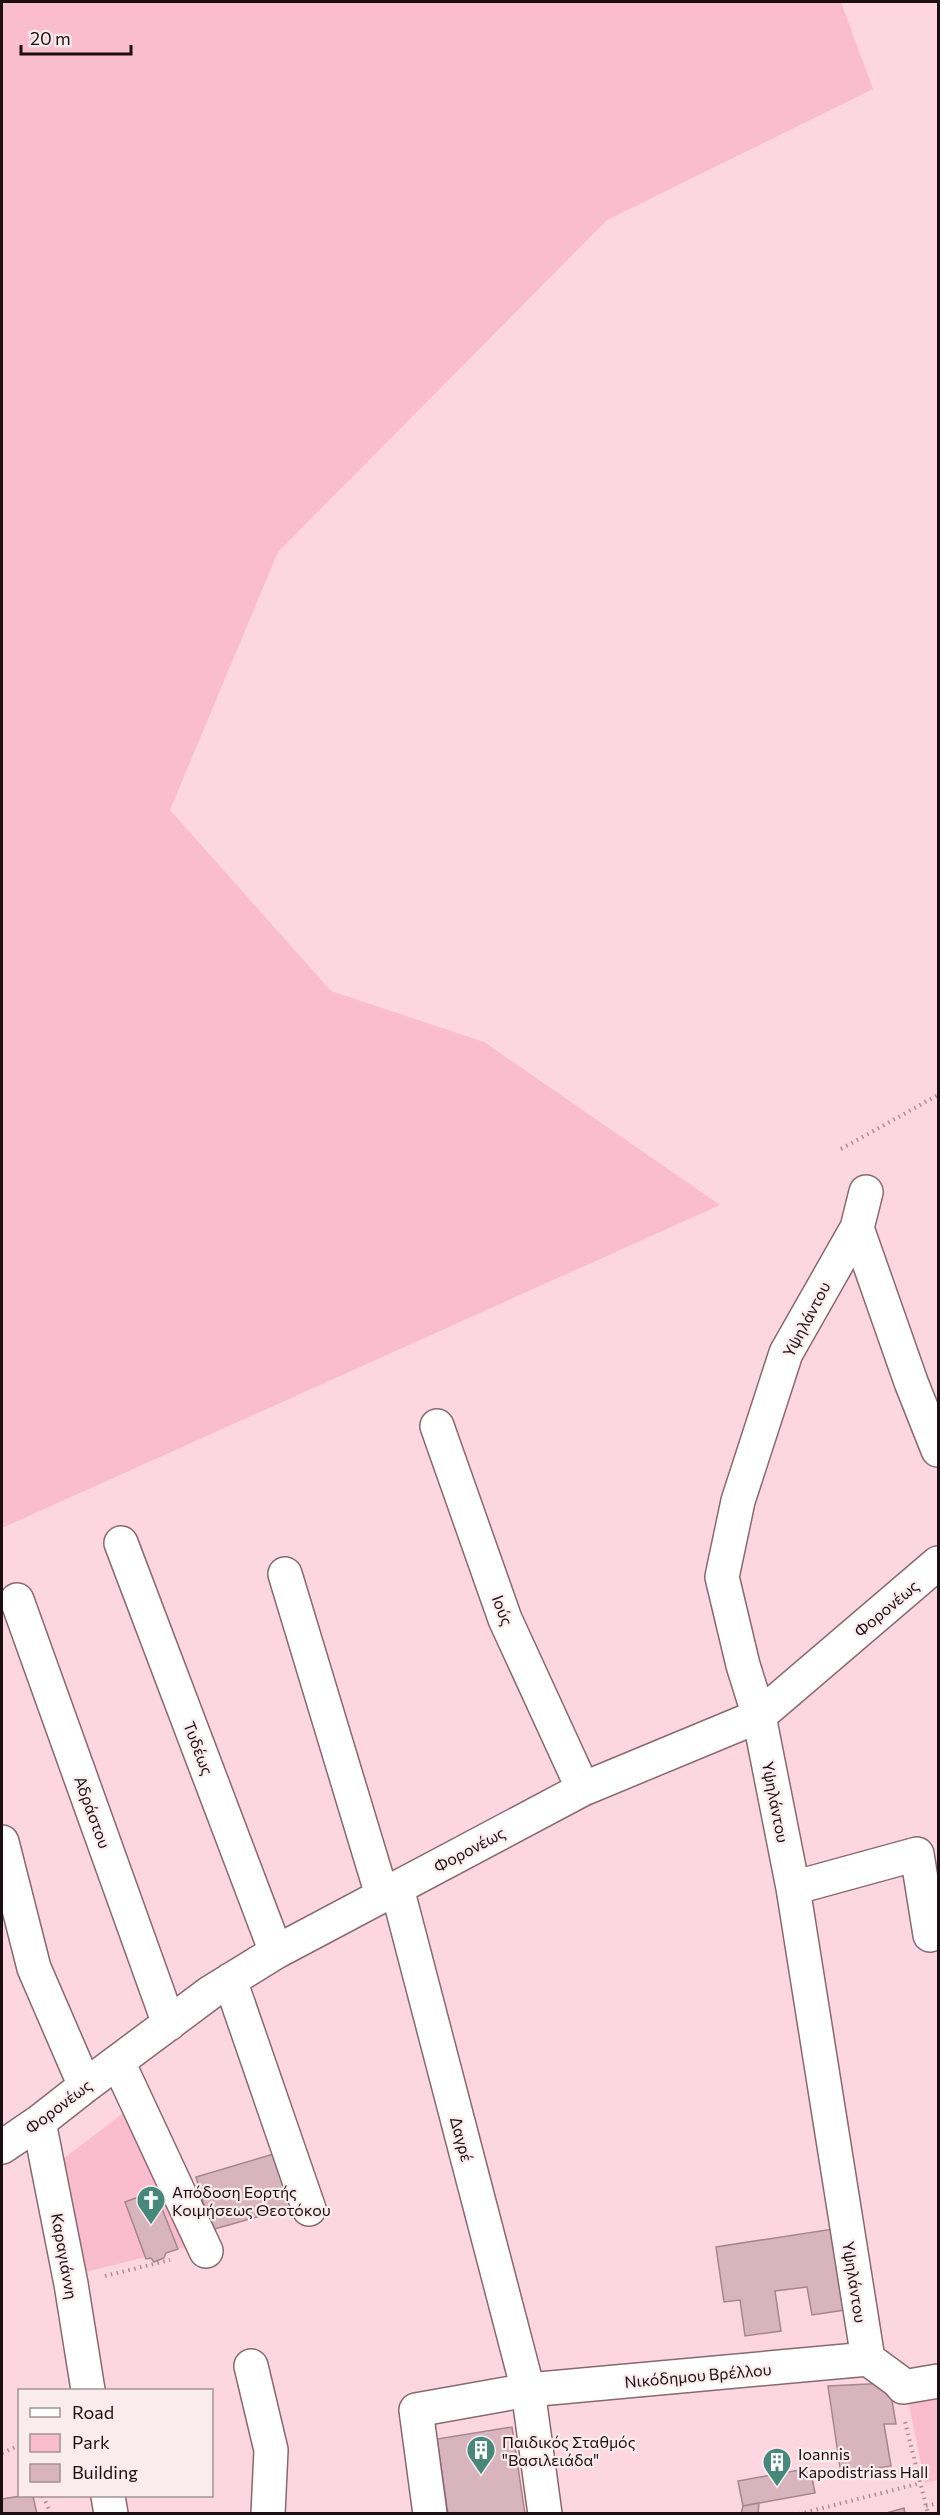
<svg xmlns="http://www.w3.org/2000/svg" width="940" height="2515" font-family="Commissioner,sans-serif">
<rect width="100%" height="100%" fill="#fcd7e2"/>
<path fill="#fabccf" d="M2,2h839l32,87 -266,131 -329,332 -108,258 161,181 153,51 236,163 -718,323z
M131,2107l59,139 -105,26 -22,-113z
M938,2395v85l-13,3 -17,-83z"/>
<path fill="#d8b4bf" stroke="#a6858f" stroke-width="1.5" d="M277,2153l15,54 -81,23 -15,-53z
M155,2191l23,58 -12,4 -2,5 -10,4 -3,-4 -5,1 -21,-57z
M833,2229l12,81 -33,5 -5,-28 -32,4 6,40 -36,5 -5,-36 -16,2 -8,-55z
M889,2383l7,41h-12l7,42 -50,8 -13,-88z
M512,2427l13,87h-77l-11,-75z
M810,2468l5,25 -72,13 -5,-25z
M21,2496h12l4,18h-35v-15z
M759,2503l-1,11h-17l2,-8z
M904,2508l1,6h-22z"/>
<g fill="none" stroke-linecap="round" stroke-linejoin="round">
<g stroke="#886872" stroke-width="36">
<path id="minor" d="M866,1192l-9,36 -71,125 -48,148 -16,76 21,88 16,51 34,172 75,471 30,22 5,6 35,-6
M857,1228l54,154 27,68
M437,1426l68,193 78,170
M121,1543l155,409
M285,1574l97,321
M17,1600l152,424
M2,1842l32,126 51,118
M397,1888l131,502 17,124
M793,1888l124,-34 13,81
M230,1980l79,229
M118,2062l88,189
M39,2122l32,162 17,106
M2,2147l37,-25 46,-36 126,-94 65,-40 307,-163 176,-73 179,-153
M251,2366l20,84 -3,64
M108,2496l3,18
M430,2514l-14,-104 112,-20 340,-31"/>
</g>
<path stroke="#aa8e96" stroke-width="4" stroke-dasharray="1.5 4.5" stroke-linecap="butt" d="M841,1149l97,-54
M105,2276l65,-16
M905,2422l23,92
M2,2453l18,-8
M43,2496l8,18
M926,2506l12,-3
M799,2514l122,-31"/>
<use href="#minor" stroke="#fff" stroke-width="33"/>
</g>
<defs>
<g id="church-pin" transform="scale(1.5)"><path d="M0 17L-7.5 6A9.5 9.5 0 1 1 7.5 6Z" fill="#46897b" stroke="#faebef"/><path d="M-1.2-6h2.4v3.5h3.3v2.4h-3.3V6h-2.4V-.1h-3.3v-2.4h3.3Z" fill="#fff"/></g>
<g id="building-pin" transform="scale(1.5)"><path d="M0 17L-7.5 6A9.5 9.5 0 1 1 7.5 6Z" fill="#46897b" stroke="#faebef"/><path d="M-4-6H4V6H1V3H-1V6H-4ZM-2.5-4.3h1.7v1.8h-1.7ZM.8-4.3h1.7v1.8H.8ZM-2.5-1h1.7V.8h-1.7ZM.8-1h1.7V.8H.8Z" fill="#fff"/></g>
</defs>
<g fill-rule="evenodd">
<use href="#church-pin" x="151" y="2200"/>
<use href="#building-pin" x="481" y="2450"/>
<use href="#building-pin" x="777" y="2462"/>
</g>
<g text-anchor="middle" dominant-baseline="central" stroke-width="4.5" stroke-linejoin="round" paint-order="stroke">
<g font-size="16" fill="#1c0f13" stroke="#faebef">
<text transform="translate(806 1319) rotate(-62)">Υψηλάντου</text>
<text transform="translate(886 1608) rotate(-40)">Φορονέως</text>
<text transform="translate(503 1610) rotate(69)">Ιούς</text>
<text transform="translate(199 1748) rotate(69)">Τυδέως</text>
<text transform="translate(776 1802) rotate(79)">Υψηλάντου</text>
<text transform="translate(93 1812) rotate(70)">Αδράστου</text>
<text transform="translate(469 1849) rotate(-28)">Φορονέως</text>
<text transform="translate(58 2106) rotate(-37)">Φορονέως</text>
<text transform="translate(462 2139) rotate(75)">Δαγρέ</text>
<text transform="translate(65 2256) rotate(80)">Καραγιάννη</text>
<text transform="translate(855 2282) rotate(81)">Υψηλάντου</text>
<text transform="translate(698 2375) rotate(-5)">Νικόδημου Βρέλλου</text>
</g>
<g font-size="16" fill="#1c0f13" stroke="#faebef" text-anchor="start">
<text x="172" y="2191">Απόδοση Εορτής<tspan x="172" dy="18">Κοιμήσεως Θεοτόκου</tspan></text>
<text x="502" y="2441">Παιδικός Σταθμός<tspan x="502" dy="18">"Βασιλειάδα"</tspan></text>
<text x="798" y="2453">Ioannis<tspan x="798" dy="18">Kapodistriass Hall</tspan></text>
</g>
</g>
<rect width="940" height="2515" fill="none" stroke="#1c0f13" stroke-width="6"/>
<rect x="18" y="2389" width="195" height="108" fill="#faebef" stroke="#a19397" stroke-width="1.5"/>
<rect x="30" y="2408" width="30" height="9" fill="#ffffff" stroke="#a19397" stroke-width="1.5"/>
<text x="72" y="2419" font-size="18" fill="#1c0f13">Road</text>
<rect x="30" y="2434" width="30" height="18" fill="#fabccf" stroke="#a19397" stroke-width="1.5"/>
<text x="72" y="2449" font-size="18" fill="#1c0f13">Park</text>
<rect x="30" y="2464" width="30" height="18" fill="#d8b4bf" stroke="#a19397" stroke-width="1.5"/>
<text x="72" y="2479" font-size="18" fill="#1c0f13">Building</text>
<path d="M21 45v9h110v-9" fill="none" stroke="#1c0f13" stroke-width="3"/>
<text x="30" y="45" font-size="18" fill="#1c0f13" stroke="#faebef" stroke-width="4.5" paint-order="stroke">20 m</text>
</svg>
